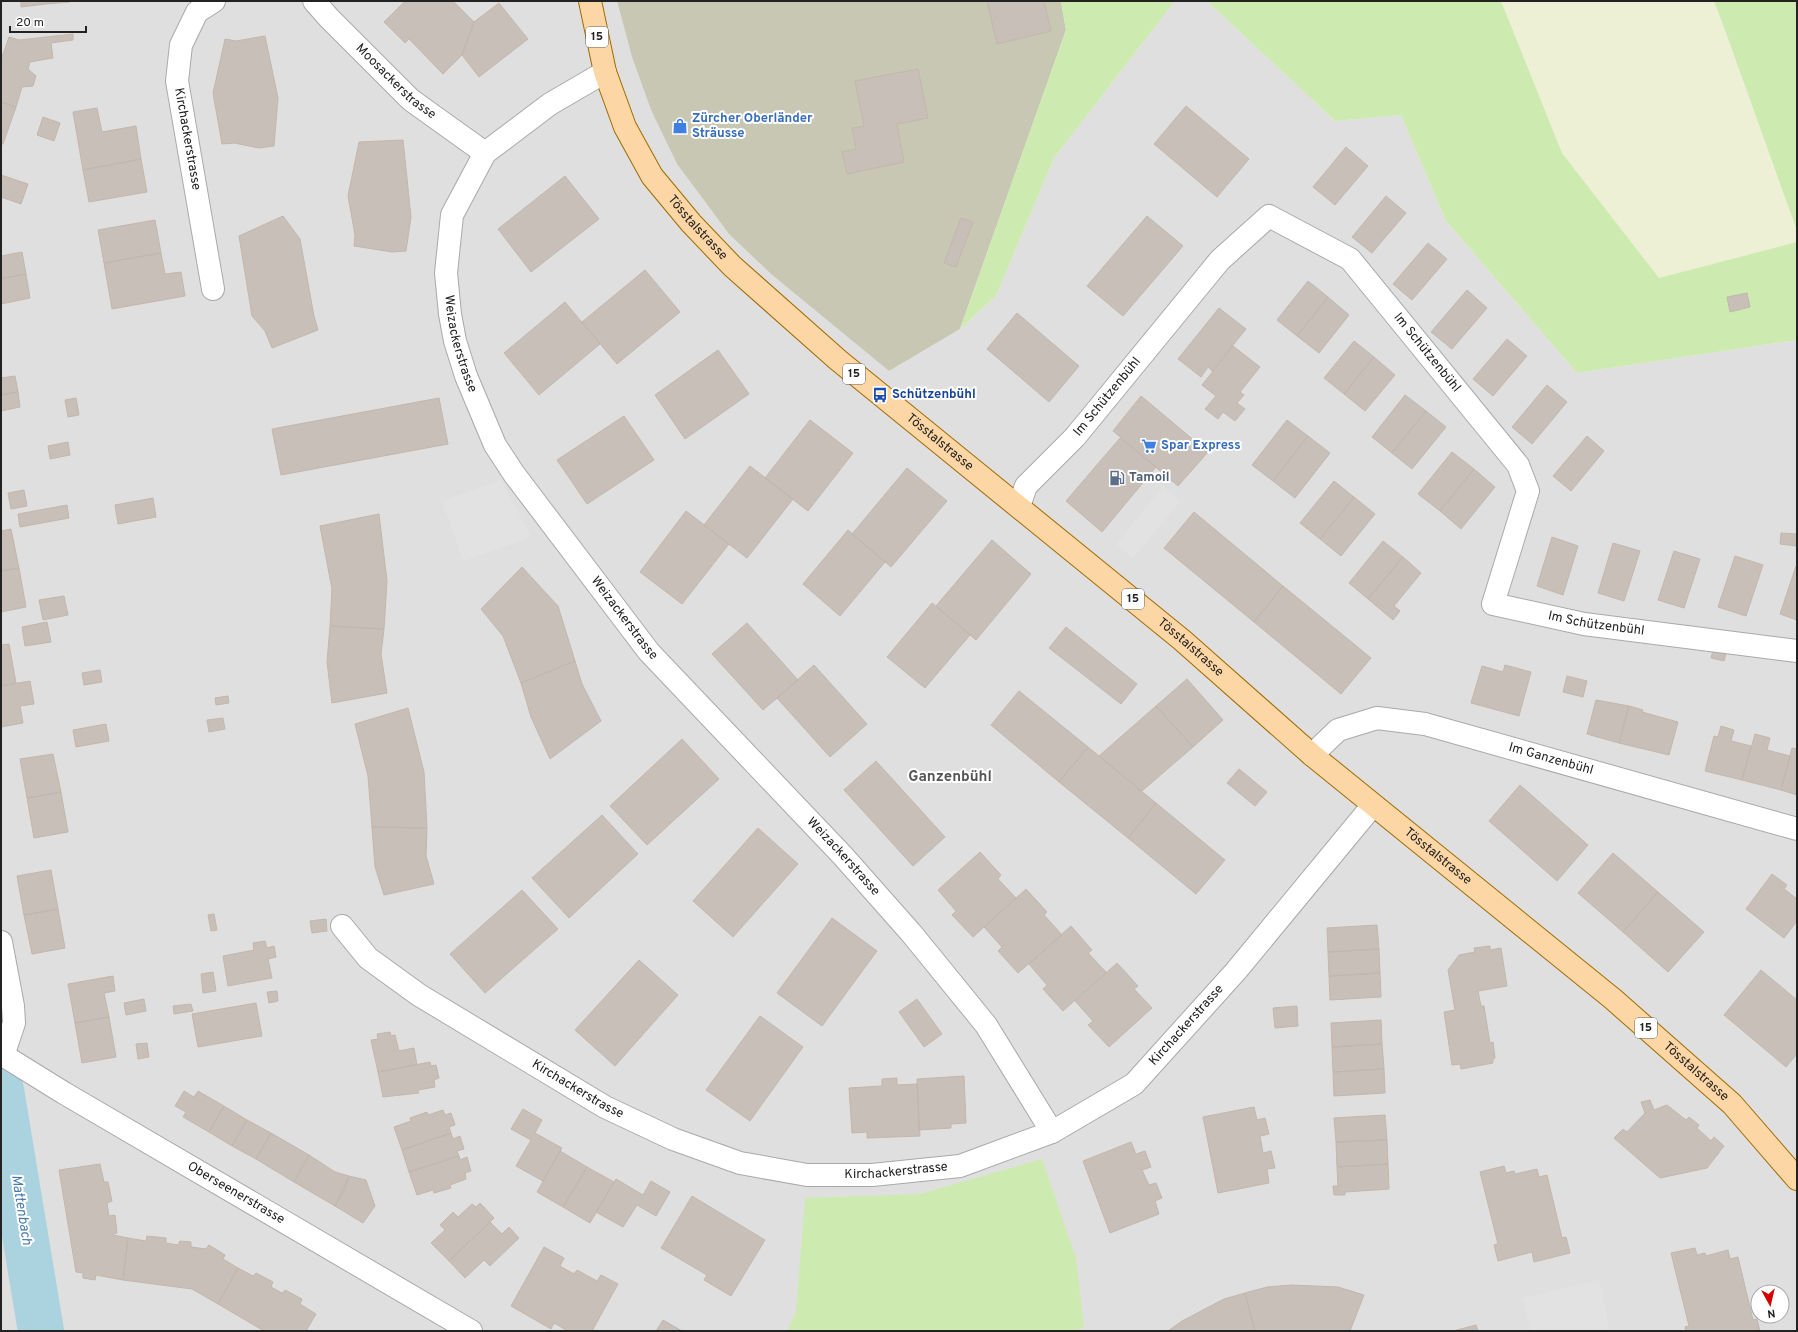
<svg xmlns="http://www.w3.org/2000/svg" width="1798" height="1332" font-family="Overpass,sans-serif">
<rect width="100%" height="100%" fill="#f2efe9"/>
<path fill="#e0dfdf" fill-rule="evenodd" d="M1,1h616l15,56 19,53 26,54 52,70 42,40 118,97 71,-42 36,-33 58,-138 121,-157h32l128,120 66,-6 45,106 131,152 220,-33v991h-1796zM1758,1292h24v24h-24z"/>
<path fill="#c7c7b4" d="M617,1h444l5,29 -106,299 -71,42 -118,-97 -42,-40 -52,-70 -26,-54 -19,-53z"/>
<path fill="#eef0d5" d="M1501,1h213l83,230v11l-138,36 -97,-125z"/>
<path fill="#cdebb0" d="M1061,1h114l-121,157 -58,138 -36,33 106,-299z
M1207,1h294l61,152 97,125 138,-36v98l-220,33 -131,-152 -45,-106 -66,6z
M1714,1h83v230l-71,-198z
M1042,1159l34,99 8,69 -9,4h-288l9,-19 9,-114 115,-4z"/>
<path fill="#e2e2e2" d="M501,480l30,57 -67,24 -22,-60z
M1163,486l17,16 -47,56 -17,-13z
M1599,1280l11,51h-79l-8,-33z"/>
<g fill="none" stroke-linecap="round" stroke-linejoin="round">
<path stroke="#aad3df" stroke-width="46" d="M1,1090l40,241"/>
</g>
<path fill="#c7bfb8" stroke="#c4b6ab" d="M21,1h24l1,3 -25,3z
M45,1h25v1l-24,2z
M405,1h48l21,21 -12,33 -19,19 -34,-35 -4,4 -21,-21z
M987,1h57l7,30 -54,13z
M499,3l29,36 -49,38 -17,-22 12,-33z
M73,34v6l-22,3 2,15 -23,4 -2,7 8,7 -3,10 -11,1 -6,20 -15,-5v-42l8,-23 10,3z
M265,36l13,62 -4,48 -15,2 -25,-5 -12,1 -9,-51 12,-54 11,2z
M918,69l10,49 -31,6 7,38 -57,12 -5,-22 14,-3 -4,-21 12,-2 -9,-45z
M1,102l15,5 -13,37h-2z
M1186,106l63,53 -32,38 -63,-53z
M97,108l5,24 34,-6 5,33 -58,11 -10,-58z
M43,117l17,6 -6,18 -17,-6z
M403,140l8,77 -5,34 -14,1 -38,-6 1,-11 -7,-39 11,-54z
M1346,147l22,19 -33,39 -22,-18z
M141,159l6,33 -58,10 -6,-32z
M1,175l27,9 -7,20 -20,-7z
M565,176l34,43 -68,53 -33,-43z
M1386,196l20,17 -34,40 -20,-16z
M283,216l17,23 14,77 4,14 -46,18 -7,-17 -13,-15 -13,-80z
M1147,216l36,30 -60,70 -36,-30z
M961,218l12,4 -17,45 -12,-4z
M155,220l6,33 -57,10 -6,-33z
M1428,243l19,16 -35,41 -19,-16z
M22,252l4,22 -24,4 -1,-22z
M161,253l4,21 16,-2 4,24 -73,13 -8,-46z
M645,270l35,42 -63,52 -35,-42z
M26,274l4,24 -29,6v-25z
M1308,281l20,16 -31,39 -20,-16z
M1467,290l20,18 -35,41 -21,-17z
M1747,293l3,14 -20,5 -3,-15z
M1328,297l21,18 -30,38 -22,-17z
M565,302l35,42 -61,51 -35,-42z
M1219,308l27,21 -34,42 -4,-4 -7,10 -23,-18z
M1017,313l62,53 -30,36 -62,-53z
M1507,339l20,17 -34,40 -20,-17z
M1354,341l20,16 -30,37 -20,-16z
M1233,346l27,21 -20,25 4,3 -7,8 8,6 -10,12 -12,-9 -5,7 -13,-10 11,-13 -14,-11z
M718,350l31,44 -64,45 -30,-44z
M1374,357l21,18 -30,36 -21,-17z
M15,376l3,16 -17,3v-17z
M1547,385l20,17 -35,42 -20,-17z
M18,392l2,15 -19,4v-16z
M1405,395l21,16 -34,42 -20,-16z
M1141,396l67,56 -30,34 -65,-55z
M76,398l3,17 -11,2 -3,-17z
M439,398l9,46 -167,31 -9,-46z
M1426,411l20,16 -34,42 -20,-16z
M624,416l30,44 -67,44 -30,-44z
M810,420l43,33 -45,58 -43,-33z
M1287,420l21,16 -35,45 -21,-16z
M1308,436l22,17 -35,45 -22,-17z
M1587,436l17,15 -33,40 -18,-15z
M1120,438l36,29 -54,65 -36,-31z
M68,442l2,13 -20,4 -2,-13z
M1452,452l22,17 -34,42 -22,-17z
M750,466l43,33 -46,59 -43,-33z
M907,468l40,33 -56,66 -39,-33z
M1474,469l21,18 -34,42 -21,-18z
M1334,481l20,16 -34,42 -20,-16z
M24,490l3,16 -16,3 -3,-16z
M1354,497l21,17 -34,42 -21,-17z
M153,498l3,19 -38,7 -3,-19z
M67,505l2,13 -49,9 -2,-13z
M686,511l43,33 -47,60 -42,-32z
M1194,512l89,74 -29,36 -90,-74z
M379,514l8,67 -3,48 -54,-3 2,-37 -12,-63z
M11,529l8,39 -18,3v-40z
M848,530l37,32 -45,54 -37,-32z
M1781,533l16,1 -1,12 -16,-2z
M1552,537l26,9 -15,49 -26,-9z
M992,540l39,34 -55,66 -40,-34z
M1383,541l20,16 -35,42 -19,-16z
M1613,543l27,8 -16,50 -26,-8z
M1674,551l26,8 -16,49 -26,-8z
M1735,556l28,9 -17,51 -28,-9z
M1403,557l18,16 -27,33 6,5 -7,9 -25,-21z
M1796,566h1v54l-17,-6z
M522,567l36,39 17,55 -54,22 -18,-47 -22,-27z
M19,568l7,39 -25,5v-41z
M1283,586l88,72 -30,36 -87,-72z
M64,596l4,19 -25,5 -4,-20z
M932,603l38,32 -45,53 -38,-31z
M47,622l4,20 -26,4 -3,-19z
M747,623l51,57 -35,30 -51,-56z
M330,626l54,3 -3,25 6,39 -55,10 -5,-41z
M1066,627l71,57 -16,20 -72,-56z
M9,644l7,39 -15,3v-41z
M1714,647l13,3 -3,11 -13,-3z
M575,661l7,23 19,37 -51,38 -19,-42 -10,-34z
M814,665l53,59 -37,33 -53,-59z
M1505,665l26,7 -12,44 -48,-13 11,-37 21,6z
M100,670l2,12 -18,3 -2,-12z
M1567,676l20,5 -4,16 -20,-5z
M1187,679l36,41 -30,27 -37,-41z
M30,681l4,23 -14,2 3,17 -22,4v-41z
M1019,691l69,56 -29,35 -68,-57z
M228,696l1,7 -13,2 -1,-7z
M1596,700l33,6 -10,37 -32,-9z
M1156,706l37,41 -51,44 -43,-35z
M1629,706l14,4 -1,2 36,10 -9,33 -50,-12z
M408,708l16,64 3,56 -55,-1 -4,-51 -13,-52z
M223,718l2,11 -16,3 -2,-12z
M106,724l3,17 -33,6 -3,-17z
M1721,726l13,4 -3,11 20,5 -9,34 -37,-9 9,-35 4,1z
M1755,734l15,4 -3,12 23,6 -9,34 -39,-10z
M682,739l37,40 -72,66 -37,-39z
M1088,747l68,56 -28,35 -69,-56z
M1792,748l5,1v46l-16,-5z
M53,754l8,38 -34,6 -7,-39z
M876,761l69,76 -32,29 -69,-76z
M1239,769l28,23 -12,14 -28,-23z
M1520,785l68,60 -31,36 -68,-60z
M61,792l7,40 -34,6 -7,-40z
M1156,803l69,57 -29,34 -68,-56z
M602,815l36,39 -69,64 -37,-40z
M372,827l55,1 -1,28 8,28 -50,11 -9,-28z
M758,828l40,36 -65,73 -40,-36z
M980,852l21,23 -3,4 18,19 -43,39 -21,-22 4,-4 -18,-21z
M1613,853l45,39 -35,40 -45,-39z
M51,870l7,39 -34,6 -7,-39z
M1772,874l15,11 -3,4 13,10v22l-13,17 -38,-29z
M1026,889l21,23 -3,3 18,20 -44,38 -20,-22 4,-4 -18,-20z
M522,890l36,39 -73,64 -35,-39z
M1658,892l46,40 -36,40 -45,-40z
M58,909l7,39 -33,6 -8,-39z
M214,914l3,16 -6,1 -3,-16z
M832,918l45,33 -55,75 -45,-33z
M326,919l1,12 -15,2 -2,-12z
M1377,925l2,24 -51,3 -1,-24z
M1071,926l21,24 -4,3 18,19 -43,39 -20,-22 4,-4 -18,-21z
M265,941l2,7 7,-2 2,11 -8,2 4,19 -44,8 -5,-30 31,-6 -1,-7z
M1490,946v4l11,-2 6,38 -29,5 3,15h3l6,37 3,-1 2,16 -2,1v4l-32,6 -1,-5 -8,1 -8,-53 11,-2 -7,-40 11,-15 16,-3 -1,-4z
M1379,949l1,24 -51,3 -1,-24z
M639,960l39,35 -63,71 -40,-36z
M1117,963l21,23 -4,3 18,19 -43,39 -21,-22 5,-4 -18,-20z
M1761,970l36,30v54l-11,13 -62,-52z
M213,972l3,19 -13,2 -2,-19z
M1380,973l1,24 -51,3 -1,-24z
M113,976l2,15 -11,2 5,24 -34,6 -7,-39z
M277,991l1,10 -9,2 -2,-11z
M144,999l2,12 -20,4 -2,-12z
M917,999l25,35 -18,13 -25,-35z
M256,1003l6,33 -64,11 -6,-33z
M191,1004l2,7 -19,3 -1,-8z
M1297,1006l1,20 -23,2 -2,-20z
M760,1016l43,31 -53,74 -44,-31z
M109,1017l7,40 -34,6 -7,-40z
M1381,1020l1,24 -50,3 -1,-24z
M390,1032l1,4 4,-1 4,16 15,-3 3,17 -39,7 -7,-32 7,-1 -1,-5z
M147,1043l2,14 -11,2 -2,-15z
M1382,1044l2,25 -51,3 -1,-25z
M430,1062l1,4 5,-1 3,13 -5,2 1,7 -17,3 1,3 -36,4 -5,-25z
M1384,1069l1,24 -51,3 -1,-24z
M964,1076l2,47 -15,1v4l-32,2 -2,-51z
M897,1078v7l20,-1 3,52 -53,2v-6l-15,1 -3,-45 33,-2v-7z
M184,1091l10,6 4,-6 26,15 -15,26 -26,-15 3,-5 -11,-6z
M1650,1100l4,10 13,-5 19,15 3,-3 10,8 -2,3 14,13 3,-4 10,9 -17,22 -47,10 -46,-40 9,-9 4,3 18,-19 -4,-11z
M224,1106l23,14 -15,26 -23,-14z
M1254,1107l3,13 8,-2 4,16 -9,2 3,17 8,-2 4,17 -8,1 2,14 -51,10 -15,-76z
M523,1109l19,11 -7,13 27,15 -19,33 -27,-15 15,-26 -20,-11z
M443,1110l2,5 6,-2 4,12 -6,2 2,6 -49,17 -8,-23 17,-6 -1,-3 17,-6 1,3z
M1385,1115l2,25 -51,2 -2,-24z
M247,1120l24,13 -15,26 -24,-13z
M271,1133l38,22 -15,27 -38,-23z
M451,1133l2,6 7,-3 4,13 -7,2 2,5 -50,16 -7,-22z
M1387,1140l1,24 -51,3 -1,-25z
M1131,1142l5,12 9,-3 6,16 -9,3 7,15 7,-2 6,15 -7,3 4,13 -49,19 -27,-72z
M560,1151l27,16 -24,40 -26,-15z
M309,1155l26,17 14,4 -4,13 -10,17 -41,-24z
M459,1156l1,4 7,-3 4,14 -6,2 1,6 -16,6 1,3 -17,5 -1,-3 -16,5 -8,-23z
M100,1164l4,18h4l4,19 -5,2 2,13 6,-1 2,18 -4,1v1l15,3 -5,42 -27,-5 -1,5 -12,-2v-5l-7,-1 -17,-102z
M1388,1164l1,25 -44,3v3h-11l-1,-9h5l-1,-19z
M1504,1166l2,7 8,-2 1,3 22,-5 2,8 8,-2 15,63 4,-1 4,16 -36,9 -2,-10 -34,9 -4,-16 4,-1 -18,-72z
M587,1167l27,15 -24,41 -27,-16z
M349,1176l17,4 9,26 -12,17 -28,-17z
M616,1179l27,16 8,-14 19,11 -14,24 -19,-11 -14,22 -27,-15z
M692,1196l73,44 -34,56 -27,-16 3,-5 -46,-27z
M480,1203l14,15 -45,43 -18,-18 14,-13 -5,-5 13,-13 5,5 14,-13 4,3z
M490,1222l12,12 7,-7 10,11 -29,28 -6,-6 -19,18 -16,-17z
M147,1236l19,2v5l12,2 2,-4 11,1v5l15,2 3,-4 16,10 -2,4 15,9 -20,36 -26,-15 -69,-9 5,-42 18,3z
M544,1247l20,11 -4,8 14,8 3,-4 20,11 4,-6 17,9 -26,47h-24l-14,-8 -3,6 -40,-23z
M1695,1248l2,7 8,-2 1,3 22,-6 2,9 8,-2 15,63 4,-1 3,12h-74l-1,-4 4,-1 -18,-73z
M238,1268l15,8 3,-3 17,9 -2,5 11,6 3,-3 17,9 -2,5 16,10 -10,17h-42l-46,-27z
M1291,1285l47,2 26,8 -14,36h-95l-10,-38 22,-6z
M1245,1293l10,38h-87l14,-10 42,-22z
M663,1320l19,11h-26z
M1476,1325l2,6h-25z"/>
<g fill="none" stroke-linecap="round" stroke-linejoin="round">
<g stroke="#a9a9a9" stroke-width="24">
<g id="minor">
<path id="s1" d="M314,1l15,17 82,82 74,53"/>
<path id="s2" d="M605,72l-55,32 -65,49 -33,62 -6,58 4,41 5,27 11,35 29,69 19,29 135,178 194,204 69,78 74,91 66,107"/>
<path d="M213,289l-36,-208 4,-36 16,-33 17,-11"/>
<path id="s3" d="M1019,506l7,-20 49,-49 145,-177 49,-44 81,43 168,206 10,26 -35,113 91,20 213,27"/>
<path id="s4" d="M1312,755l26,-25 39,-12 48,6 372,105"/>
<path id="s5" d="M342,926l26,32 51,37 186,112 68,32 67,24 67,12h65l88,-9 92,-34 82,-48 102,-113 137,-166"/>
<path d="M1,942l12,64 1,17 -11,33"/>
<path id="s6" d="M1,1054l63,39 407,238"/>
</g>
</g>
<g stroke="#a06b00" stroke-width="24">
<g id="primary">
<path id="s7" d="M590,1l15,71 20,55 27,49 39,47 41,43 106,94 344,280 130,115 301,244 119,105 65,75"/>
</g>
</g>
<use href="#minor" stroke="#fff" stroke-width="22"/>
<use href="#primary" stroke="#fcd6a4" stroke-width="22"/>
</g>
<defs>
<g id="shop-bare" transform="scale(1.2)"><path d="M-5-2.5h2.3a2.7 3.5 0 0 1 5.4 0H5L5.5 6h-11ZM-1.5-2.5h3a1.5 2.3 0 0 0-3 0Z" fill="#3f7fe0" stroke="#fff" stroke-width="2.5" paint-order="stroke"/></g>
<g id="bus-bare" transform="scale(1.2)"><path d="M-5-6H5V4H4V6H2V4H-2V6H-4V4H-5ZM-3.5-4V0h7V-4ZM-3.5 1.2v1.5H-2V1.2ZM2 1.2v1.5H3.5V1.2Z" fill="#1a4fb4" stroke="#fff" stroke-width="2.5" paint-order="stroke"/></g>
<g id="supermarket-bare" transform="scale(1.2)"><path d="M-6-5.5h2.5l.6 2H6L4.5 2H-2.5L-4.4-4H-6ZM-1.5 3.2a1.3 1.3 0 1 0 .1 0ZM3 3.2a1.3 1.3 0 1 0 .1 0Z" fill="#3f7fe0" stroke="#fff" stroke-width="2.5" paint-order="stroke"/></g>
<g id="fuel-bare" transform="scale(1.2)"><path d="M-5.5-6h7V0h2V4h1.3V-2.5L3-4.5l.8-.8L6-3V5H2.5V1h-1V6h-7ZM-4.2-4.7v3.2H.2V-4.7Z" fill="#5c6f8a" stroke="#fff" stroke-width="2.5" paint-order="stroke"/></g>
</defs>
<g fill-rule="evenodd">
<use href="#shop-bare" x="680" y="126"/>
<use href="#bus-bare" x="880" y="395"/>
<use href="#supermarket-bare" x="1149" y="446"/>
<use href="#fuel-bare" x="1117" y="478"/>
</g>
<g text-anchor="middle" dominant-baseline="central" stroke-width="4" stroke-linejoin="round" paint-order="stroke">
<g fill="#fff" stroke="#646464" stroke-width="1">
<rect x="586" y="27" width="22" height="20" rx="3"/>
<rect x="843" y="364" width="22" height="20" rx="3"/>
<rect x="1122" y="589" width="22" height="20" rx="3"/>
<rect x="1635" y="1018" width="22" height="20" rx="3"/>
</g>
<g font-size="12" font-weight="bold" fill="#222">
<text x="597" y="37">15</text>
<text x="854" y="374">15</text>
<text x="1133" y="599">15</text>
<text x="1646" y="1028">15</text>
</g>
<g font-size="13" fill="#222" stroke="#fff">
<text stroke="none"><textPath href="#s1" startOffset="115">Moosackerstrasse</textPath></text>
<text transform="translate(187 139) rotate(80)">Kirchackerstrasse</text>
<text stroke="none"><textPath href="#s7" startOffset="256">Tösstalstrasse</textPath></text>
<text stroke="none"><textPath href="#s2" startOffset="346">Weizackerstrasse</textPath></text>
<text stroke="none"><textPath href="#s3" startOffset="598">Im Schützenbühl</textPath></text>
<text stroke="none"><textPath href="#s3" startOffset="142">Im Schützenbühl</textPath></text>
<text stroke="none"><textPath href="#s7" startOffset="580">Tösstalstrasse</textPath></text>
<text stroke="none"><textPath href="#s2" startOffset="670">Weizackerstrasse</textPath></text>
<text stroke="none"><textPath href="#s3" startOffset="994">Im Schützenbühl</textPath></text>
<text stroke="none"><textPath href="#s7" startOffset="904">Tösstalstrasse</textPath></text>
<text stroke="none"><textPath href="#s4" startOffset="256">Im Ganzenbühl</textPath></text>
<text stroke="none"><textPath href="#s7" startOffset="1228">Tösstalstrasse</textPath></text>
<text stroke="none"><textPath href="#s2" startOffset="994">Weizackerstrasse</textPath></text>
<text stroke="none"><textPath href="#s5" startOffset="961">Kirchackerstrasse</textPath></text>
<text stroke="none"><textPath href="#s7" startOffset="1564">Tösstalstrasse</textPath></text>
<text stroke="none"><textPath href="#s5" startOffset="289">Kirchackerstrasse</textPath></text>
<text stroke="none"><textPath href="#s5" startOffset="625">Kirchackerstrasse</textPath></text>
<text stroke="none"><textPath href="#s6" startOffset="273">Oberseenerstrasse</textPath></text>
</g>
<g font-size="13" font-weight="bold" fill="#366cbe" stroke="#fff" text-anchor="start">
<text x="692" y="119">Zürcher Oberländer<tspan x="692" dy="15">Sträusse</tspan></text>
<text x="1161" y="446">Spar Express</text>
</g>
<g font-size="13" font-weight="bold" fill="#164399" stroke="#fff" text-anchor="start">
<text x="892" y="395">Schützenbühl</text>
</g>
<g font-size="13" font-weight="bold" fill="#4e5e75" stroke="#fff" text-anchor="start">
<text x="1129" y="478">Tamoil</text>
</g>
<g font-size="14" font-style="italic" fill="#4a7aab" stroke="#fff">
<text transform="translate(21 1210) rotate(81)">Mattenbach</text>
</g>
<g font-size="15" font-weight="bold" fill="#555" stroke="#fff">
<text x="950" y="777">Ganzenbühl</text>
</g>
</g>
<rect width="1798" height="1332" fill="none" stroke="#222222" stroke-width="4"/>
<g transform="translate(1770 1304) rotate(172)"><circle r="19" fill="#ffffff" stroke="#a7a7a7"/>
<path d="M0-3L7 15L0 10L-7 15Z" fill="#d40000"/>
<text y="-6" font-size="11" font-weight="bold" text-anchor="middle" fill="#222222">N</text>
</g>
<path d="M10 26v6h76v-6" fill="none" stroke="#222222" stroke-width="2"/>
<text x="16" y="26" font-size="12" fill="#222222" stroke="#ffffff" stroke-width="3" paint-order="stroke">20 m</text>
</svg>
